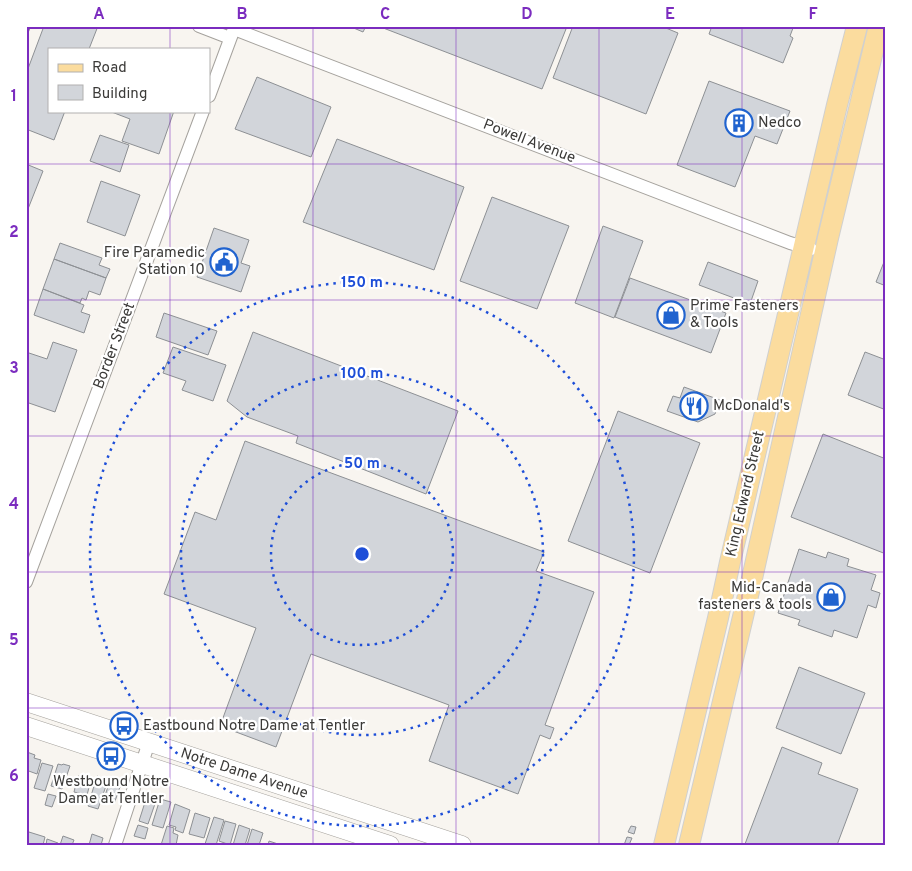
<svg xmlns="http://www.w3.org/2000/svg" width="912" height="871" font-family="Overpass,sans-serif">
<rect width="100%" height="100%" fill="#f8f5f0"/>
<path fill="#d2d5da" stroke="#8d9094" d="M44,26h54l-9,23h-40v62h16l-11,29 -28,-11v-55z
M349,26h17l-3,6z
M378,26h181l7,3 -24,60z
M573,26h88l17,7 -32,81 -93,-36z
M712,26h75l6,2 -3,8 3,2 -10,25 -74,-29z
M257,77l74,30 -20,50 -76,-28z
M709,81l81,30 -13,33 -22,-8 -20,51 -58,-22z
M109,111h65l-15,43 -37,-13 8,-22z
M100,135l29,10 -9,27 -30,-11z
M337,139l127,48 -30,83 -131,-48z
M26,164l17,7 -17,43z
M101,181l39,14 -15,41 -38,-14z
M492,197l77,29 -32,83 -77,-28z
M603,226l40,15 -29,77 -39,-15z
M214,228l35,12 -8,23 9,3 -9,26 -44,-15z
M60,243l42,15 -3,7 11,4 -4,9 -52,-19z
M886,257v29l-10,-4z
M54,259l52,19 -6,17 -11,-4 -3,9 -4,-2 -2,5 -37,-14z
M708,262l50,19 -8,23 -51,-19z
M630,278l96,35 -15,40 -96,-36z
M43,289l41,16 -3,7 9,3 -6,18 -50,-18z
M164,313l53,18 -9,24 -52,-18z
M253,332l205,79 -32,83 -130,-51 2,-7 -51,-19 -20,-16z
M53,342l24,8 -22,62 -29,-10v-50l21,7z
M173,347l53,18 -13,36 -31,-11 4,-9 -23,-8z
M865,352l21,8v50l-38,-15z
M684,387l36,13 -5,14 -17,8 -31,-11 6,-15 7,2z
M618,411l82,32 -50,130 -82,-32z
M823,434l63,25v95l-95,-37z
M245,441l299,111 -8,19 58,21 -49,133 9,3 -4,11 -10,-4 -22,59 -89,-33 20,-56 -138,-51 -35,93 -56,-21 36,-98 -92,-34 31,-82 21,8z
M799,549l27,9 2,-6 21,7 -2,7 29,9 -5,15 9,3 -4,15 -8,-3 -11,33 -23,-8 -2,7 -34,-12 2,-5 -22,-7z
M799,667l66,26 -24,61 -65,-26z
M782,747l40,16 -4,11 40,15 -21,56h-89l-3,-1z
M27,752l8,3 -1,3 7,2 -4,14 -11,-4z
M42,763l11,3 -8,25 -11,-3z
M58,764l4,1 1,-1 7,2 -8,23 -11,-3z
M78,776l13,4 -4,15 -13,-3z
M97,776l11,4 -10,29 -10,-3z
M110,781l11,3 -7,20 -11,-3z
M48,794l8,2 -4,11 -7,-2z
M150,795l7,3 -9,26 -9,-3 8,-25 2,1z
M160,799l11,3 -8,26 -11,-3z
M175,804l15,6 -7,23 -8,-3 1,-3 -7,-2z
M195,813l15,5 -6,20 -15,-4z
M214,817l10,3 -8,25h-8l-3,-1z
M225,821l11,3 -6,21 -11,-4z
M138,825l10,3 -3,11 -11,-3z
M239,825l11,4 -5,16h-12z
M167,826l7,2 -1,5 5,2 -2,10h-15z
M631,826l5,1 -2,7 -6,-2z
M252,829l11,4 -4,12h-12z
M29,832l16,5 -2,8h-17v-5z
M92,834l11,4 -2,7h-12z
M63,836l11,4 -2,5h-12z
M627,837l5,1 -3,7h-5z
M47,839l11,4 -1,2h-11z
M269,841l12,4h-13z"/>
<g fill="none" stroke-linecap="round" stroke-linejoin="round">
<g stroke="#a5a29d" stroke-width="14">
<path id="street" d="M199,26l31,12
M234,29l556,214 21,6
M209,96l26,-70
M26,582l177,-471
M115,845l34,-103"/>
</g>
<g stroke="#a5a29d" stroke-width="19">
<path id="secondary" d="M26,702l436,143
M26,726l364,119"/>
</g>
<g stroke="#d0d0cf" stroke-width="22">
<path id="primary" d="M664,845l54,-227 12,-56 107,-457 20,-79
M689,845l62,-262 77,-345 51,-212"/>
</g>
<use href="#street" stroke="#fff" stroke-width="12"/>
<use href="#secondary" stroke="#fff" stroke-width="18"/>
<use href="#primary" stroke="#fbdc9e" stroke-width="20"/>
<g stroke="#686764" stroke-width="5.5">
<path id="rail" d="M26,32l2,-6"/>
</g>
<use href="#rail" stroke="#fff" stroke-width="4" stroke-dasharray="11" stroke-linecap="butt"/>
</g>
<path fill="none" stroke="#7b2cbf" stroke-width="1" stroke-opacity="0.55" d="M170,26v23M313,26v819M456,26v819M599,26v819M742,26v819M170,111v734M26,164h860M26,300h860M26,436h860M26,572h860M26,708h860"/>
<g fill="none" stroke="#1d4ed8" stroke-width="2.5" stroke-dasharray="2.5 5">
<circle cx="362" cy="554" r="91"/>
<circle cx="362" cy="554" r="181"/>
<circle cx="362" cy="554" r="272"/>
</g>
<defs>
<g id="building-ring" transform="scale(1.4375)"><circle r="9.5" fill="#fff" stroke="#2063cf" stroke-width="1.5"/><path d="M-4-6H4V6H1V3H-1V6H-4ZM-2.5-4.3h1.7v1.8h-1.7ZM.8-4.3h1.7v1.8H.8ZM-2.5-1h1.7V.8h-1.7ZM.8-1h1.7V.8H.8Z" fill="#2063cf"/></g>
<g id="civic-ring" transform="scale(1.4375)"><circle r="9.5" fill="#fff" stroke="#2063cf" stroke-width="1.5"/><path d="M-.6-6.5H3V-4.5H.6V-3L4-1V1h2V6H-6V1h2V-1L-.6-3ZM-1.2 2.5V6h2.4V2.5Z" fill="#2063cf"/></g>
<g id="shop-ring" transform="scale(1.4375)"><circle r="9.5" fill="#fff" stroke="#2063cf" stroke-width="1.5"/><path d="M-5-2.5h2.3a2.7 3.5 0 0 1 5.4 0H5L5.5 6h-11ZM-1.5-2.5h3a1.5 2.3 0 0 0-3 0Z" fill="#2063cf"/></g>
<g id="restaurant-ring" transform="scale(1.4375)"><circle r="9.5" fill="#fff" stroke="#2063cf" stroke-width="1.5"/><path d="M-5-6h1v4h1v-4h1v4h1v-4h1v5L-1.5 .5V6h-2V.5L-5-1ZM5-6V6H3V1.5H1.5Q1.5-4 5-6Z" fill="#2063cf"/></g>
<g id="bus-ring" transform="scale(1.4375)"><circle r="9.5" fill="#fff" stroke="#2063cf" stroke-width="1.5"/><path d="M-5-6H5V4H4V6H2V4H-2V6H-4V4H-5ZM-3.5-4V0h7V-4ZM-3.5 1.2v1.5H-2V1.2ZM2 1.2v1.5H3.5V1.2Z" fill="#2063cf"/></g>
</defs>
<g fill-rule="evenodd">
<use href="#building-ring" x="739" y="123"/>
<use href="#civic-ring" x="224" y="262"/>
<use href="#shop-ring" x="671" y="315"/>
<use href="#restaurant-ring" x="694" y="406"/>
<use href="#shop-ring" x="831" y="597"/>
<use href="#bus-ring" x="124" y="726"/>
<use href="#bus-ring" x="111" y="756"/>
</g>
<g text-anchor="middle" dominant-baseline="central" stroke-width="4.5" stroke-linejoin="round" paint-order="stroke">
<g font-size="15" fill="#3b3a38" stroke="#fff" text-anchor="start">
<text x="758" y="123">Nedco</text>
<text x="205" y="253" text-anchor="end">Fire Paramedic<tspan x="205" dy="17">Station 10</tspan></text>
<text x="690" y="306">Prime Fasteners<tspan x="690" dy="17">&amp; Tools</tspan></text>
<text x="713" y="406">McDonald's</text>
<text x="812" y="588" text-anchor="end">Mid-Canada<tspan x="812" dy="17">fasteners &amp; tools</tspan></text>
<text x="143" y="726">Eastbound Notre Dame at Tentler</text>
<text x="111" y="782" text-anchor="middle">Westbound Notre<tspan x="111" dy="17">Dame at Tentler</tspan></text>
</g>
<g font-size="15" fill="#3b3a38" stroke="#fff">
<text transform="translate(529 142) rotate(21)">Powell Avenue</text>
<text transform="translate(115 346) rotate(-69)">Border Street</text>
<text transform="translate(746 494) rotate(-77)">King Edward Street</text>
<text transform="translate(244 774) rotate(18)">Notre Dame Avenue</text>
</g>
</g>
<circle cx="362" cy="554" r="8" fill="#1d4ed8" stroke="#fff" stroke-width="2.5"/>
<g font-size="15" text-anchor="middle" font-weight="bold" fill="#1d4ed8" stroke="#fff" stroke-width="4.5" stroke-linejoin="round" paint-order="stroke">
<text x="362" y="287">150 m</text>
<text x="362" y="378">100 m</text>
<text x="362" y="468">50 m</text>
</g>
<rect width="912" height="871" fill="none" stroke="#ffffff" stroke-width="55"/>
<rect x="48" y="48" width="162" height="65" fill="#ffffff" stroke="#b1b0af"/>
<rect x="58" y="64" width="25" height="8" fill="#fbdc9e" stroke="#b1b0af"/>
<text x="92" y="72" font-size="15" fill="#3b3a38">Road</text>
<rect x="58" y="85" width="25" height="15" fill="#d2d5da" stroke="#b1b0af"/>
<text x="92" y="98" font-size="15" fill="#3b3a38">Building</text>
<rect x="28" y="28" width="856" height="816" fill="none" stroke="#7b2cbf" stroke-width="2"/>
<g font-size="16" text-anchor="middle" font-weight="bold" fill="#7b2cbf">
<text x="99" y="19">A</text>
<text x="242" y="19">B</text>
<text x="385" y="19">C</text>
<text x="527" y="19">D</text>
<text x="670" y="19">E</text>
<text x="813" y="19">F</text>
<text x="14" y="101">1</text>
<text x="14" y="237">2</text>
<text x="14" y="373">3</text>
<text x="14" y="509">4</text>
<text x="14" y="645">5</text>
<text x="14" y="781">6</text>
</g>
</svg>
